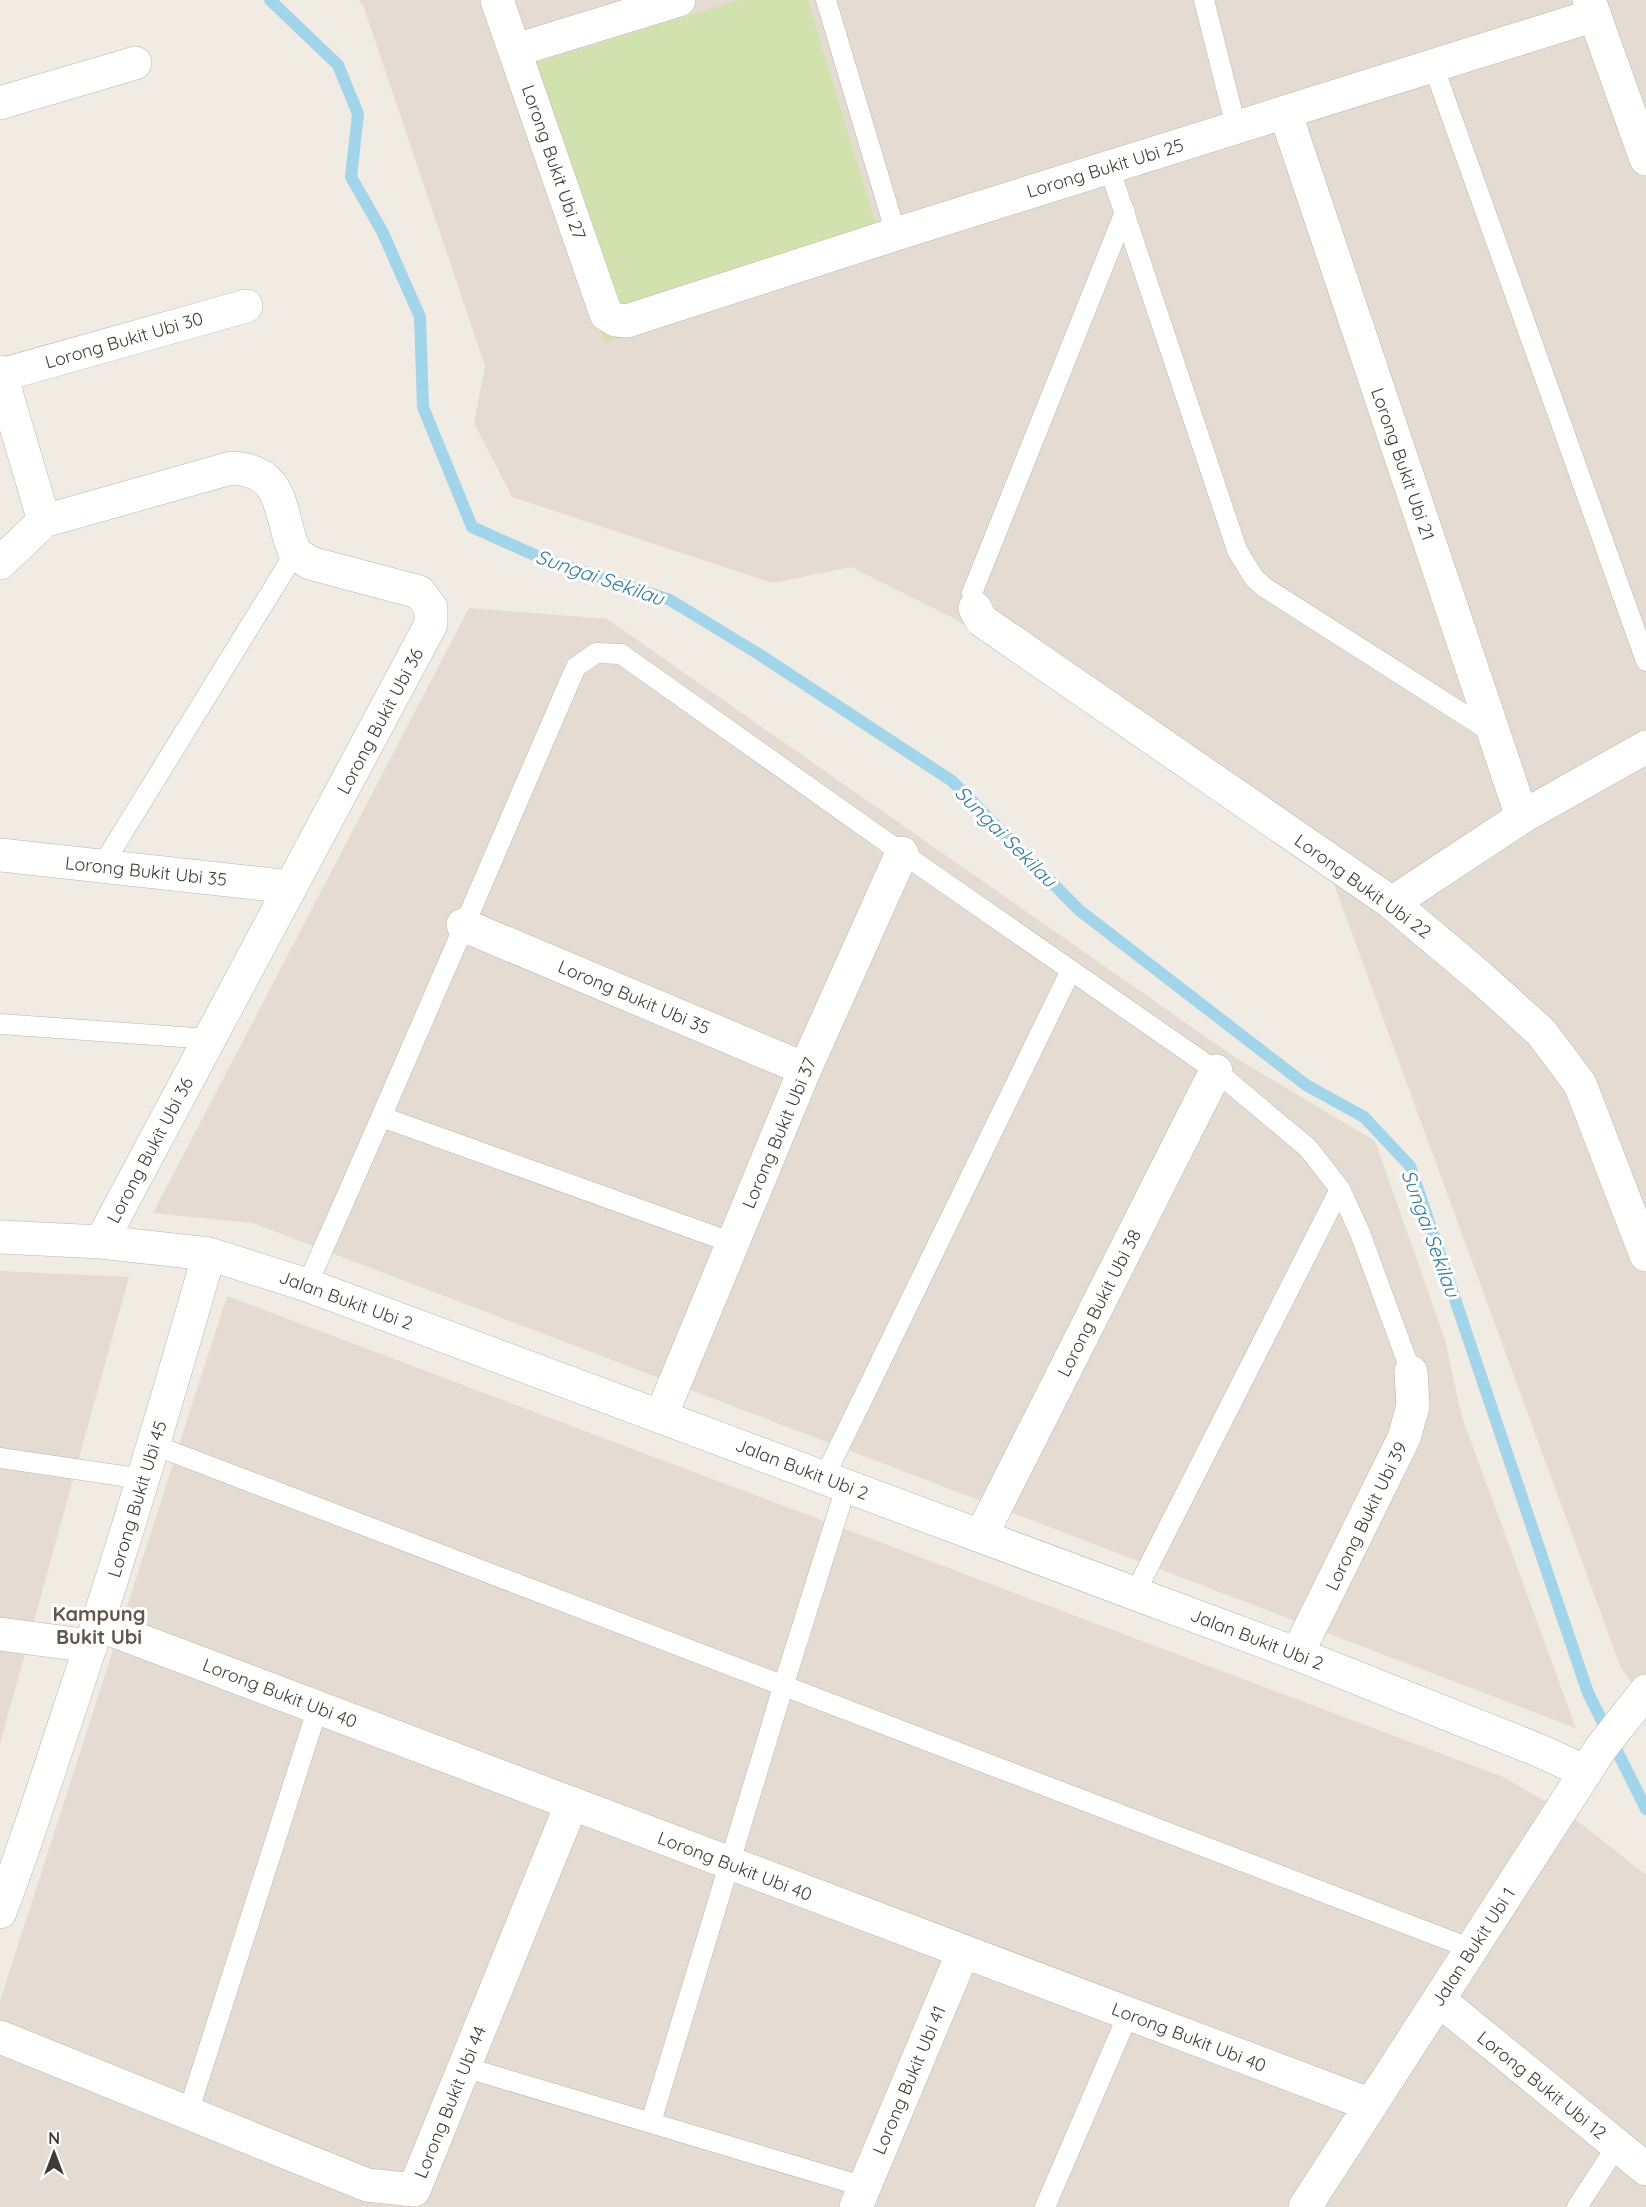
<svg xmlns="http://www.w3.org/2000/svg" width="1646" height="2207" font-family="Quicksand,sans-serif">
<rect width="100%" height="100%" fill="#f0ebe3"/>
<path fill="#e4dcd2" d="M359,0h1287v1681l-8,10 -17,-23 -289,-789 -377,-260 -104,-52 -79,16 -260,-86 -38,-74 11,-57 -121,-358z
M469,608l138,11 629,439 139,83 70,199 17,77 114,311 -1323,-505 -100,-10z
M0,1271l129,6 -129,467z
M227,1296l1276,481 67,38 76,60v332h-1646v-206z"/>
<path fill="#d1e2ae" d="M739,0h69l77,255 -280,88 -100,-271z"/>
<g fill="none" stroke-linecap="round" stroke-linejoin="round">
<path stroke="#a3d5ea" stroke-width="12" d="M270,0l68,65 20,49 -7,63 31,54 38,86 3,90 49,120 69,31 129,42 87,53 195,128 127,129 227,175 58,32 46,49 178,527 58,116"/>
<g stroke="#beb4aa" stroke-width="21">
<path id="lane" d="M826,0l70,234
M1204,0l32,127
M1433,65l213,596
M1109,167l128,383 17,28 10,9 229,146
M975,608l-3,-15 153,-381
M102,866l193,-313
M0,1024l210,15
M382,1117l351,126
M307,1285c92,-205 179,-412 269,-618l20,-14 25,1 281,199 314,218 92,77 32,41 20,44 51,139
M154,1445l1318,504
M0,1458l143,21
M824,1478l247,-508
M1135,1593l205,-404
M464,2067l401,120
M188,2113l130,-406
M651,2122l133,-438 62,-197
M1045,2207l83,-192
M1577,2207l40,-61"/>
</g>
<g stroke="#beb4aa" stroke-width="34">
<path id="street" d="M497,0l109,314 10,6 11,1 269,-87 699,-219
M1589,0l57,159
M516,50l163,-50
M0,103l135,-40
M1285,112l237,705
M0,372l44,149
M1,375l245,-69
M0,563l44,-42 187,-53c56,2 47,46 64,85l15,10 109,29 12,16v16l-330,618
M975,608l6,12 411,283 88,74 61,55 39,52 66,171
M0,855l291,32
M1392,903l130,-86 124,-70
M463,925l342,144
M0,1237l101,5 108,12 98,31 990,369 241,96 48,22
M661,1416l144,-347 97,-216
M981,1536l235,-465
M99,1625l1272,480
M0,1634l91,12
M1297,1654l107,-216 9,-32 -2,-34
M0,1912c24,-62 44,-126 65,-189 52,-155 99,-311 144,-469
M1439,2000l207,169
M0,2037l367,148 47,5 158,-387
M856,2207l107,-255
M1305,2207l296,-459 45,-57"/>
</g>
<use href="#lane" stroke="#fff" stroke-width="20"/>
<use href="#street" stroke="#fff" stroke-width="33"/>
</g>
<g text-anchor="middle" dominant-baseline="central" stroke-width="6" stroke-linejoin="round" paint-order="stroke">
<g font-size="18" fill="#423b34" stroke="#fff">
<text transform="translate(554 162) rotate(71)">Lorong Bukit Ubi 27</text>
<text transform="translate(1105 168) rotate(-17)">Lorong Bukit Ubi 25</text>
<text transform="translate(124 340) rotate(-16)">Lorong Bukit Ubi 30</text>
<text transform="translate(1403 464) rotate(71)">Lorong Bukit Ubi 21</text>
<text transform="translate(380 721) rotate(-62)">Lorong Bukit Ubi 36</text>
<text transform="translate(146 871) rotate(6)">Lorong Bukit Ubi 35</text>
<text transform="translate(1363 886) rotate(36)">Lorong Bukit Ubi 22</text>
<text transform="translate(634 997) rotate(23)">Lorong Bukit Ubi 35</text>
<text transform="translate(779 1133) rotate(-67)">Lorong Bukit Ubi 37</text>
<text transform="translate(150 1150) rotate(-62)">Lorong Bukit Ubi 36</text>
<text transform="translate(346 1300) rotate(20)">Jalan Bukit Ubi 2</text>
<text transform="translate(1099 1303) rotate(-63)">Lorong Bukit Ubi 38</text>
<text transform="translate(802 1469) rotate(21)">Jalan Bukit Ubi 2</text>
<text transform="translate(137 1499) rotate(-73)">Lorong Bukit Ubi 45</text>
<text transform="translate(1366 1516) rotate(-64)">Lorong Bukit Ubi 39</text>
<text transform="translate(1257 1639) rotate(21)">Jalan Bukit Ubi 2</text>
<text transform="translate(280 1693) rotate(21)">Lorong Bukit Ubi 40</text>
<text transform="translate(735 1866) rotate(21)">Lorong Bukit Ubi 40</text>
<text transform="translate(1473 1947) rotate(-57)">Jalan Bukit Ubi 1</text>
<text transform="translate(1189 2037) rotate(21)">Lorong Bukit Ubi 40</text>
<text transform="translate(909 2080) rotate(-67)">Lorong Bukit Ubi 41</text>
<text transform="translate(1542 2085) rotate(39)">Lorong Bukit Ubi 12</text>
<text transform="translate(450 2102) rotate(-68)">Lorong Bukit Ubi 44</text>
</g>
<g font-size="20" font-style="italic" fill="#347d9e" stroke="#fff">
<text transform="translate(600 577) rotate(19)">Sungai Sekilau</text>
<text transform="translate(1006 836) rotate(45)">Sungai Sekilau</text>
<text transform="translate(1431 1233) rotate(70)">Sungai Sekilau</text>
</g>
<g font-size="20" font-weight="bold" fill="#64574c" stroke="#fff">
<text x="99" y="1613">Kampung<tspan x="99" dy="23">Bukit Ubi</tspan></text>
</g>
</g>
<g transform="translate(54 2153)" stroke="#ffffff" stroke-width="4.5" paint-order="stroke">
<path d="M0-4.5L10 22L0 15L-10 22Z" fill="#423b34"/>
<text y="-9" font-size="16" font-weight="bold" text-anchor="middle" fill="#423b34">N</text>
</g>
</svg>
